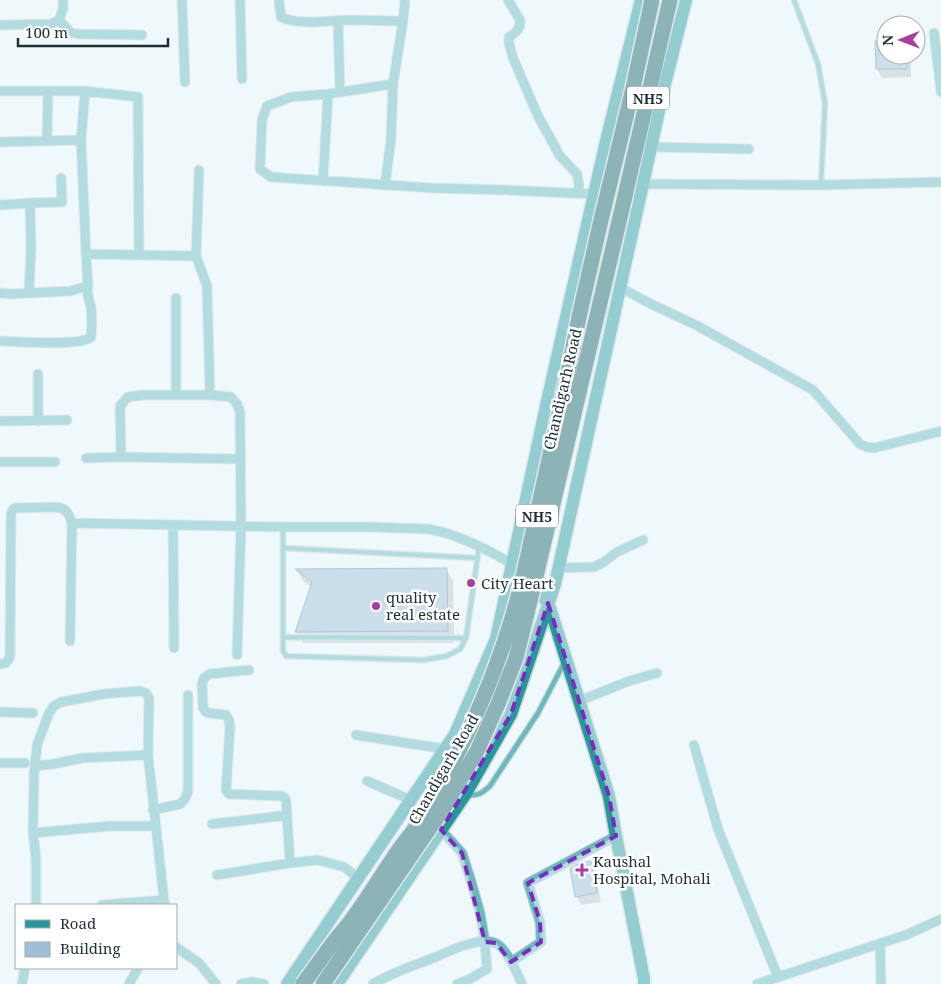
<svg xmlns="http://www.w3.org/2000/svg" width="941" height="984" font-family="'Noto Serif',serif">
<rect width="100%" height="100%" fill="#eff8fb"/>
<path fill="#0003" d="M877,42h9v13h25v22l-29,1 -5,-9z
M297,570h150l6,11 1,62h-151l-6,-11 15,-45 -9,-6z
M590,862l5,9 6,31 -20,3 -5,-9z"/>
<path fill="#9fbed8" stroke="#6e8ba4" d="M875,41h11v14h21v14h-31z
M447,568l1,63 -153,1 17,-50 -17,-13z
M591,861l6,32 -22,4 -5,-29 9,-5z"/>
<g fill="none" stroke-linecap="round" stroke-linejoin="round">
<g stroke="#c9d4d7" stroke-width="7">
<path id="lane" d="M794,0l24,64 7,39 -4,82
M283,527v124l3,5 137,4 24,-4 13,-7 6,-11
M283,548l194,10
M283,637l183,1 13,-91
M467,795c12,1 15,-2 23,-9l48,-73 26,-50"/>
</g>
<g stroke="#c9d4d7" stroke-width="11">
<path id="street" d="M182,0l3,82
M240,0l2,79
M279,0l2,17c19,9 49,3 70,3 17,0 35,1 52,1l-10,63 -2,55 -6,46
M508,0l12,20c1,9 -4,12 -11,17v6l4,15 25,58 22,40 17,18 2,11 -2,8
M59,20l11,12 8,2 64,1
M338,21l2,71
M403,21l2,-21
M0,25l51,-1 8,-4 4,-11v-9
M934,33l7,59
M393,84l-65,10 -37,3 -24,9 -5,14 -2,49 11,8 161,11 73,2 89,4
M0,91h85l53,6 1,158
M81,140l4,-49
M47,141l1,-50
M0,142l81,-2 5,114 110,2 11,30 3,109 21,2 6,7 3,8 1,114 -4,129
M651,147l98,2
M323,181l5,-87
M643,184l178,1 120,-3
M30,203l32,-1 -1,-24
M0,205l30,-2 1,46 -2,44
M196,256l3,-86
M621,288l30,16 45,21 117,65 47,54 7,3 7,1 67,-17
M0,293l11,1 59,-3 18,-5
M176,298v97
M0,341c17,0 79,6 91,-4 1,-10 1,-20 0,-30 -2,-7 -5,-14 -3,-21l-2,-32
M38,374v47
M210,395h-67l-15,2 -8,9 1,51 119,2
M0,421l67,-1
M86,458l35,-1
M0,462h55
M173,525l1,123
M559,568l35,-1 10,-5 13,-10 26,-12
M70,641l2,-118
M0,664l6,-1 4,-6 1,-142 1,-4 3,-3 42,-1c10,2 12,7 15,16l211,4h86l59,2c30,5 59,20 84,35
M249,670l-39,4 -6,4 -2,6 1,24 3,4 3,1 17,2 3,5 1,7 -4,63 3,4 52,2 3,1 2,3 4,63
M579,701l50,-20 28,-8
M0,712l33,1
M356,735l89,14
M694,745l24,84 60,148
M0,763h25
M35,766l18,-2 30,-6 65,-3
M367,781l44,19
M153,810l27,-6 5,-5 3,-8v-96
M212,824l52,-6 23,-3
M441,830l21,23 9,28 9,32 5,29 2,27 -19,11 -11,4
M33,833l77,-7h46
M217,875l73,-12 28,-3 26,7 14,11
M36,905v-47l-3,-25 1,-58 3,-30 12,-32 5,-7 7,-4 43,-8 35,-3 7,2 3,5 -1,57 16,145
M102,905l62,-5 1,5
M880,943l1,41
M176,947l23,16 17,21
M511,962l30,-20 -1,-20 -12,-39 88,-47
M22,984l3,-16
M129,984l9,-16
M241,984l11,-2 12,2
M373,984c20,-12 42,-19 63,-27 11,-5 21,-10 33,-13 7,-2 19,-4 26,-1 10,3 23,31 27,41
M757,984l149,-49 35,-16"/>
</g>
<g stroke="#c9d4d7" stroke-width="15">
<path id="secondary" d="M530,580l18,23 3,8 58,185 7,40 28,143v5
M287,984l168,-250 41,-95 50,-233 61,-269 34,-137
M337,984l128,-189 46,-81 44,-130 109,-496 22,-88"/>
</g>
<g stroke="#c9d4d7" stroke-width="18">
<path id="highway" d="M625,196l45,-196"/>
</g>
<use href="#lane" stroke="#69babf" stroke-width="4.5"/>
<use href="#street" stroke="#69babf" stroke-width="9"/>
<use href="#secondary" stroke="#25989e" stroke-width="12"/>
<use href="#highway" stroke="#146266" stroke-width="15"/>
<g stroke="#c9d4d7" stroke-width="18" stroke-linecap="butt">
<path id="highway-bridge" d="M303,984c9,-12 18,-25 27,-37 5,-7 11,-14 17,-21 19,-25 35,-52 53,-78 6,-8 13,-16 18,-24 47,-76 84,-159 105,-247l45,-204 11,-56 22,-97 32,-132 19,-88
M323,984l122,-178 32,-55 21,-47 18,-46 18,-73 91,-389"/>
</g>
<use href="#highway-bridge" stroke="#146266" stroke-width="15"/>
</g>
<path d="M0 0H941V984H0ZM548,603l61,193 7,40 -88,47 12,39 1,20 -30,20 -15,-19 -11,-1 -23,-89 -21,-23 70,-116z" fill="#eff8fb" fill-opacity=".55" fill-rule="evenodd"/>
<path fill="none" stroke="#7b2cbf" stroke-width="4" stroke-dasharray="10 6" stroke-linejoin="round" d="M548,603l61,193 7,40 -88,47 12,39 1,20 -30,20 -15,-19 -11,-1 -23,-89 -21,-23 70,-116z"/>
<g fill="#a93e9e" stroke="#fff" stroke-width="2">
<circle cx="471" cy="583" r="5"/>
<circle cx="376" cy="606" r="5"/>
<path d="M579.5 862.5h5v5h5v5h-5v5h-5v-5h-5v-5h5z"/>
</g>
<g text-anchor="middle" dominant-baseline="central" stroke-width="5" stroke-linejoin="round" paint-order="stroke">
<g fill="#fff" stroke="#626d72" stroke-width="1">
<rect x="627" y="86.5" width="42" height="23" rx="4"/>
<rect x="516" y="504.5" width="42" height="23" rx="4"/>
</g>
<g font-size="14" font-weight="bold" fill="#1e2f35">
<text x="648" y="98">NH5</text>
<text x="537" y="516">NH5</text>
</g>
<g font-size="15" fill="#1e2f35" stroke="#fff">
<text transform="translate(562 389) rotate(-77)">Chandigarh Road</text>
<text transform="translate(443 769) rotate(-60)">Chandigarh Road</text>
</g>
<g font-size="15" fill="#1e2f35" stroke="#fff" text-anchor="start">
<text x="481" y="583">City Heart</text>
<text x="386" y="597">quality<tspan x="386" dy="17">real estate</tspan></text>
<text x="593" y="861">Kaushal<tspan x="593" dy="17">Hospital, Mohali</tspan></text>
</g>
</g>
<rect x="15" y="904" width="162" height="65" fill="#ffffff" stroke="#a5acae"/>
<rect x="25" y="920" width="25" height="8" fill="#25989e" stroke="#a5acae"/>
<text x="60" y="929" font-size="15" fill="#1e2f35">Road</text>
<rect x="25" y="942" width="25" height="15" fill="#9fbed8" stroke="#a5acae"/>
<text x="60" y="954" font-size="15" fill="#1e2f35">Building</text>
<g transform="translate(901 40) rotate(269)"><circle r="24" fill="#ffffff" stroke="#a5acae"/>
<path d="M0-4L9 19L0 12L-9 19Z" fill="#a93e9e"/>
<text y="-8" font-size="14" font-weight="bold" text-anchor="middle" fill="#1e2f35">N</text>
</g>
<path d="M18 38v8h150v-8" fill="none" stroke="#1e2f35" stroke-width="2.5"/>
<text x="25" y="38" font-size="15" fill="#1e2f35" stroke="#ffffff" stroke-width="4" paint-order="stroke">100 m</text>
</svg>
